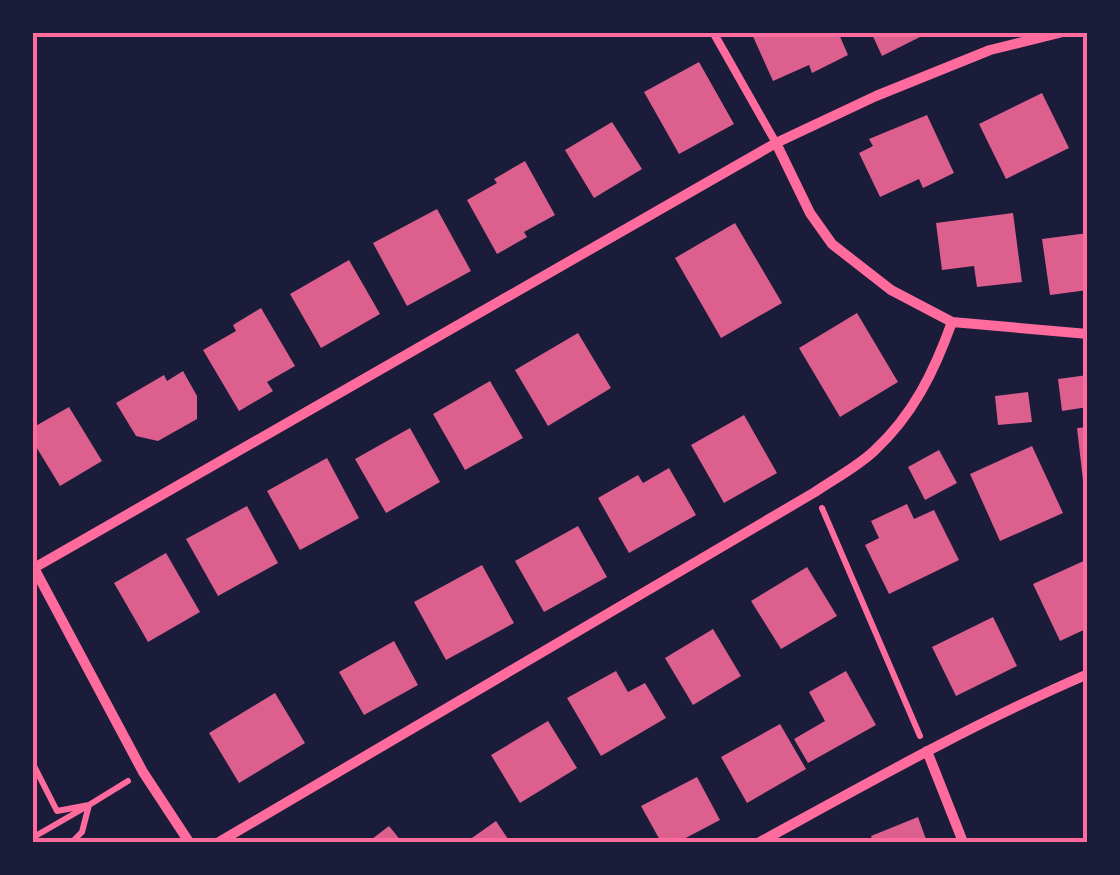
<svg xmlns="http://www.w3.org/2000/svg" width="1120" height="875" font-family="'IBM Plex Sans',sans-serif">
<rect width="100%" height="100%" fill="#1b1b3a"/>
<path fill="#dd5f8e" d="M751,32h87l10,23 -36,18 -3,-8 -36,16z
M871,32h59l-48,24z
M699,62l35,62 -55,30 -35,-62z
M1042,93l27,55 -63,31 -27,-55z
M927,115l27,58 -31,15 -4,-9 -39,18 -21,-44 14,-7 -4,-7z
M612,122l30,47 -48,29 -29,-48z
M525,161l30,54 -31,17 3,5 -30,17 -30,-54 30,-17 -3,-4z
M437,209l34,62 -64,35 -34,-63z
M1013,213l9,69 -45,5 -3,-21 -32,4 -6,-47z
M735,223l47,80 -61,35 -46,-80z
M1088,233v57l-38,5 -8,-56z
M349,260l31,54 -59,34 -31,-54z
M261,308l34,58 -28,16 6,9 -34,20 -36,-61 33,-19 -3,-6z
M857,313l41,69 -58,35 -41,-69z
M578,333l33,55 -63,38 -33,-56z
M183,371l14,25v23l-39,22 -22,-5 -20,-33 48,-28 3,6z
M1088,375v32l-26,4 -4,-32z
M490,381l33,57 -58,32 -32,-56z
M1028,392l4,30 -34,3 -3,-29z
M69,407l33,54 -42,25 -28,-46v-12z
M744,415l33,58 -53,30 -33,-58z
M1088,427v70l-3,1 -8,-70z
M410,428l30,54 -54,31 -31,-54z
M1032,446l31,67 -63,28 -30,-67z
M939,450l18,33 -32,17 -17,-33z
M327,458l32,60 -59,32 -33,-59z
M669,468l27,47 -67,38 -31,-55 40,-23 5,8z
M907,504l7,15 20,-9 25,50 -70,34 -24,-49 14,-7 -8,-17z
M247,506l31,57 -60,33 -32,-57z
M578,526l29,51 -63,35 -29,-51z
M166,553l34,59 -52,30 -34,-59z
M1088,559v69l-28,13 -27,-57z
M482,565l32,58 -68,37 -32,-58z
M807,567l30,49 -56,33 -30,-48z
M993,617l24,49 -61,30 -24,-49z
M713,629l28,47 -48,29 -28,-47z
M394,641l24,44 -54,30 -25,-43z
M616,671l12,21 17,-9 21,35 -65,38 -34,-58z
M846,671l30,54 -68,38 -14,-24 31,-18 -16,-29z
M275,693l30,50 -66,40 -30,-50z
M548,721l29,47 -57,35 -29,-48z
M780,724l26,45 -59,34 -26,-46z
M697,777l23,43 -42,22h-17l-20,-36z
M918,817l9,25h-54l-2,-6z
M496,821l14,21 -41,-2z
M389,826l13,16h-34z"/>
<g fill="none" stroke-linecap="round" stroke-linejoin="round">
<path stroke="#ff6b9d" stroke-width="6" d="M822,508l98,228
M32,762l25,49 32,-6
M32,838l52,-30
M72,842l10,-10 7,-27 39,-24"/>
<path stroke="#ff6b9d" stroke-width="8" d="M713,32l63,111"/>
<path stroke="#ff6b9d" stroke-width="10" d="M776,143l34,70 22,31 59,46 61,32 136,12
M33,566l110,206 46,70
M34,568l742,-425 100,-47 114,-46 73,-18
M927,751l36,91
M219,842l596,-350c19,-13 42,-25 59,-41 39,-36 60,-79 78,-129
M760,842c108,-59 214,-119 328,-168"/>
</g>
<rect width="1120" height="875" fill="none" stroke="#1b1b3a" stroke-width="70"/>
<rect x="35" y="35" width="1050" height="805" fill="none" stroke="#ff6b9d" stroke-width="4"/>
</svg>
